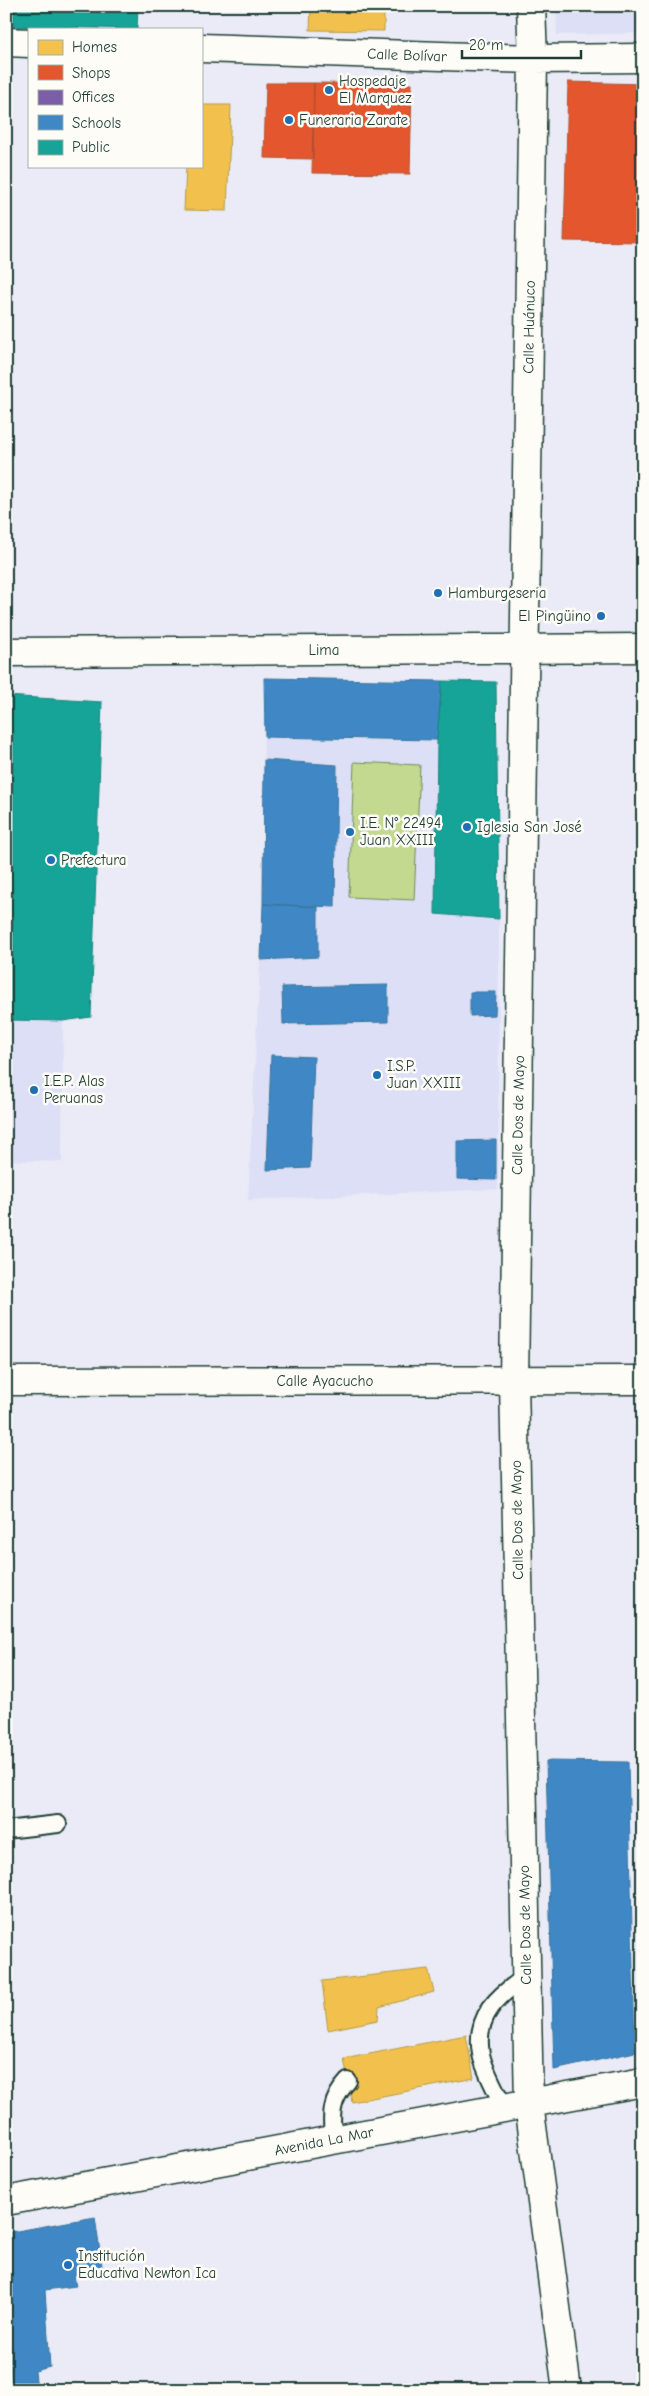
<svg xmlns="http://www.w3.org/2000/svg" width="649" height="2396" font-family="'Comic Neue',sans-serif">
<rect width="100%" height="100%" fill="#eaebf6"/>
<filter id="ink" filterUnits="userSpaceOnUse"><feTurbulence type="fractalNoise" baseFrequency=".02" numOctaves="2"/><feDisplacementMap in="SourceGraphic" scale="10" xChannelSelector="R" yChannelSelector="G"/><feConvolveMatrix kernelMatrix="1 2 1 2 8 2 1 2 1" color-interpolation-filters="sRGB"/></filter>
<g filter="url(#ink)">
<path fill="#dcdff6" d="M556,6h87v27l-86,2z
M264,678l178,3 -5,59 -2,174 64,5 -1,270 -250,11 15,-296z
M6,1020l57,1 -1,141 -56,-2z"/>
<path fill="#c3d98f" stroke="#718b62" d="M354,762l66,3 -6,135 -65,-3z"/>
<path fill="#f2c14e" stroke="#b39946" d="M311,6h73v25l-74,-1z
M201,105h30l-4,106 -43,-1 2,-44h15z
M428,1969l6,23 -55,15 -1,13 -50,10 -6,-49z
M466,2035l8,43 -122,24 -8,-43z"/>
<path fill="#e4572e" stroke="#a94f30" d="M568,82l75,2v158l-79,-1z
M266,83h48l-1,76 -49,-1z
M314,83l98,1 -2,90 -98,-1z"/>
<path fill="#7b5ea7" stroke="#5f5484" d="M6,88h5l-5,74z"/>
<path fill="#3f88c5" stroke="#35729a" d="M264,678l178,3 -5,59 -172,-3z
M264,760l73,5 -2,142 -72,-3z
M263,904l55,3v50l-57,3z
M388,985v37l-105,2 -1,-37z
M470,992h26l-1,23 -25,1z
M271,1055l43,2 -4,111 -43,2z
M496,1140v40l-39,-1v-38z
M546,1761l82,1 7,290 -81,18z
M95,2217l8,56 -29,2 2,11 -31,4 5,77 -15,4 2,19h-25l-6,-82v-75z"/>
<path fill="#17a398" stroke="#19847a" d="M6,6h132l-1,23 -131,-3z
M442,681l54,1 3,237 -64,-5 2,-174z
M6,696l96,6 -11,315 -28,4 -57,-1z"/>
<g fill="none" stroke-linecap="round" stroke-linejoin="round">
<g stroke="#1f3d34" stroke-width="20">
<path id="lane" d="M6,1830l52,-6
M504,2107c-7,-15 -20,-37 -23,-53 -7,-38 17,-59 46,-78
M333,2140c-2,-25 -3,-40 15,-59"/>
</g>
<g stroke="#1f3d34" stroke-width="31">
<path id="street" d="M531,6l2,53 -19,1322 15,723 38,286
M6,42l23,1
M201,48l332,11 110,-1
M6,652l637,-4
M6,1381l637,-1
M6,2201l637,-119"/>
</g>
<use href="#lane" stroke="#fdfcf7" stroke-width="16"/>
<use href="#street" stroke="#fdfcf7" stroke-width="28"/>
</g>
</g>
<g fill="#1f6fb2" stroke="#fdfcf7" stroke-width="2">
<circle cx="329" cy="90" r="5"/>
<circle cx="289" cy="120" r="5"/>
<circle cx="438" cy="593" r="5"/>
<circle cx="601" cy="616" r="5"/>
<circle cx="467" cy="827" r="5"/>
<circle cx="350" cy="832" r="5"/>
<circle cx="51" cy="860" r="5"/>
<circle cx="377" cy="1075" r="5"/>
<circle cx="34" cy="1090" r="5"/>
<circle cx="68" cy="2265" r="5"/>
</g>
<g text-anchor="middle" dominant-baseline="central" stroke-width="5" stroke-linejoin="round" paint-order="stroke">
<g font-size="15" fill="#1f3d34" stroke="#fdfcf7">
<text transform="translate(407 55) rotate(2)">Calle Bolívar</text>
<text transform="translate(529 327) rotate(-89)">Calle Huánuco</text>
<text x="324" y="650">Lima</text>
<text transform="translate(518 1115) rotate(-89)">Calle Dos de Mayo</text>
<text x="325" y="1381">Calle Ayacucho</text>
<text transform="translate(517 1520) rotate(-91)">Calle Dos de Mayo</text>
<text transform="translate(525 1925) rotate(-91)">Calle Dos de Mayo</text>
<text transform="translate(324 2141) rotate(-11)">Avenida La Mar</text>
</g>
<g font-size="15" fill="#1f3d34" stroke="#fdfcf7" text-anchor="start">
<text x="339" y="81">Hospedaje<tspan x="339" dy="17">El Marquez</tspan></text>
<text x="299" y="120">Funeraria Zarate</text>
<text x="448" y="593">Hamburgeseria</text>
<text x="591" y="616" text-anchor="end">El Pingüino</text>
<text x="360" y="823">I.E. N° 22494<tspan x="360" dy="17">Juan XXIII</tspan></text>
<text x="477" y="827">Iglesia San José</text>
<text x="61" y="860">Prefectura</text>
<text x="387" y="1066">I.S.P.<tspan x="387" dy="17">Juan XXIII</tspan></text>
<text x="44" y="1081">I.E.P. Alas<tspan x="44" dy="17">Peruanas</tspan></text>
<text x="78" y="2256">Institución<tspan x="78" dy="17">Educativa Newton Ica</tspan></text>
</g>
</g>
<rect width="649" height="2396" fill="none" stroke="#fdfcf7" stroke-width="25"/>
<rect x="12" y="12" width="624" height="2371" fill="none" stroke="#1f3d34" stroke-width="2" filter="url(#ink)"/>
<rect x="28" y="28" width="175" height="140" fill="#fdfcf7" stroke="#a4b0a9"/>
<rect x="38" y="40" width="25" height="15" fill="#f2c14e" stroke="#a4b0a9"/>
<text x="72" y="52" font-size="15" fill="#1f3d34">Homes</text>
<rect x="38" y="65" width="25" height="15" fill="#e4572e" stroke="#a4b0a9"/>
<text x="72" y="78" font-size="15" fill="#1f3d34">Shops</text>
<rect x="38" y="90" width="25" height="15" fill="#7b5ea7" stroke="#a4b0a9"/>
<text x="72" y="102" font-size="15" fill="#1f3d34">Offices</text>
<rect x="38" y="115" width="25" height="15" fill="#3f88c5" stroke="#a4b0a9"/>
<text x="72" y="128" font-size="15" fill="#1f3d34">Schools</text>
<rect x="38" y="140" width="25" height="15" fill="#17a398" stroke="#a4b0a9"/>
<text x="72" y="152" font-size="15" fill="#1f3d34">Public</text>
<path d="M462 50v8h119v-8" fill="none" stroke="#1f3d34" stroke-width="2.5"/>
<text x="469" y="50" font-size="15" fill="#1f3d34" stroke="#fdfcf7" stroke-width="4" paint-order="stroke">20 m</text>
</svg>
